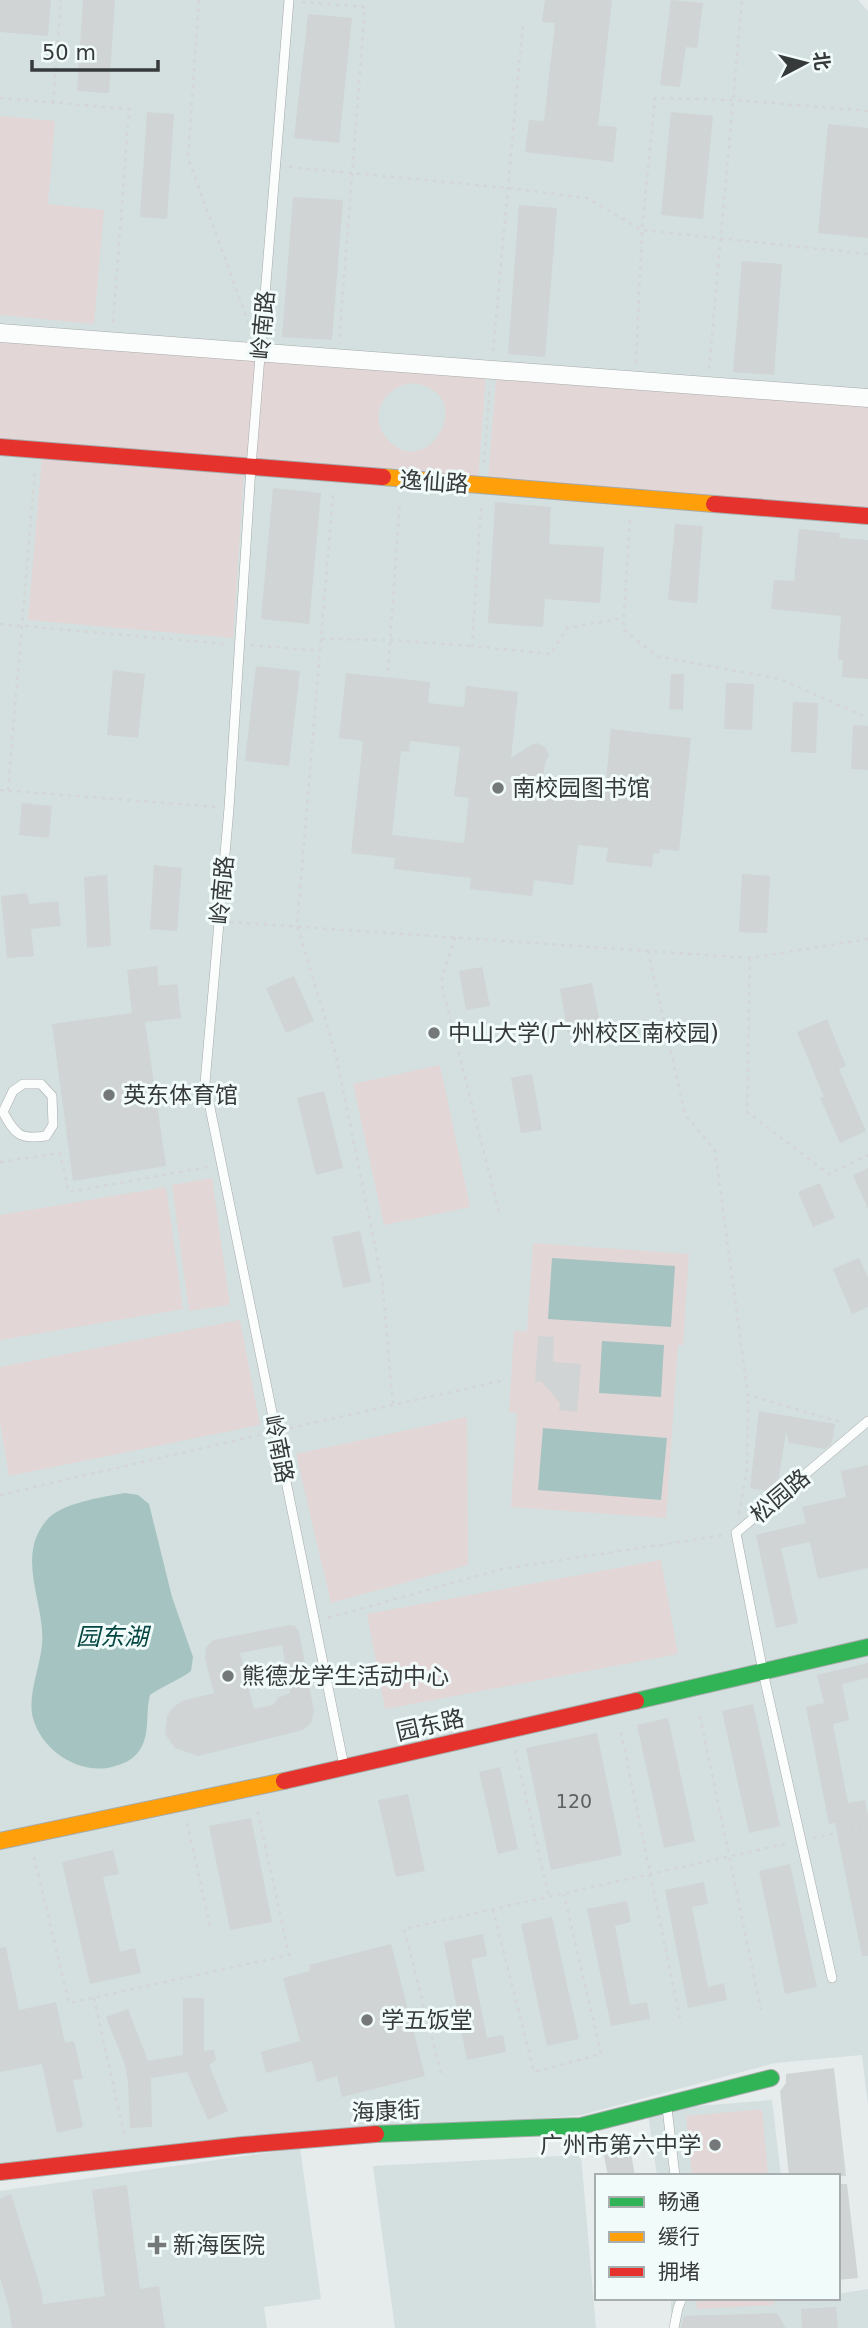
<svg xmlns="http://www.w3.org/2000/svg" width="868" height="2328" font-family="'DejaVu Sans','Noto Sans SC',sans-serif">
<rect width="100%" height="100%" fill="#e6ebeb"/>
<path fill="#d3e0df" d="M0,0h858l10,11v2094l-6,-50 -87,8 -194,52 -581,52z
M772,2100l9,76h-124l-9,-63 38,-6z
M300,2148l21,151 -57,8 3,21h-267v-137z
M581,2155l15,173h-201l-22,-162z
M868,2289v39h-199l2,-4v-26h124v3l43,-3v-4z"/>
<path fill="#e3d6d7" fill-rule="evenodd" d="M0,116l55,5 -7,83 56,6 -10,114 -94,-9z
M0,339l256,18 -8,107 -248,-21z
M264,358l222,16 -8,107 -222,-17zM411,383c73,8 13,106 -26,53 -17,-23 1,-49 26,-53z
M496,378l372,28v102l-380,-28z
M42,457l202,15 -11,166 -205,-18z
M440,1065l30,142 -86,18 -31,-141z
M212,1178l18,127 -41,6 -17,-126z
M166,1187l17,122 -183,31v-125z
M533,1243l156,11 -6,91h-5l-12,173 -155,-11 6,-94 -8,-1 5,-81h13z
M240,1320l20,105 -251,51 -9,-54v-55z
M467,1417l1,148 -137,38 -35,-149z
M661,1560l17,94 -293,55 -18,-95z
M762,2109l6,67h-76l-6,-60z
M696,2298h78v7l-77,4z"/>
<path fill="#a5c3c0" d="M552,1258l123,8 -4,61 -123,-8z
M602,1341l62,4 -3,52 -62,-4z
M543,1428l124,10 -6,62 -123,-10z
M125,1493l13,2 11,9 23,93 21,60 -2,14c-13,10 -27,14 -41,24 -5,18 1,40 -11,56 -7,10 -17,13 -27,16 -33,8 -70,-16 -79,-49 -6,-21 7,-51 9,-73 4,-41 -27,-87 4,-124 14,-18 57,-24 79,-28z"/>
<path fill="#d0d4d4" fill-rule="evenodd" d="M0,0h51l-3,36 -48,-4z
M83,0h32l-6,93 -32,-2z
M545,0h67l-14,125 19,2 -4,35 -88,-10 4,-32 15,1 11,-98 -13,-1z
M671,0l32,3 -6,45 -11,-1 -6,40 -20,-2z
M308,14l44,4 -13,125 -45,-5z
M147,112l27,2 -7,105 -27,-2z
M671,112l42,4 -10,103 -42,-4z
M828,124l40,4v110l-50,-5z
M293,197l50,3 -11,140 -50,-3z
M519,205l38,3 -12,149 -37,-3z
M742,261l40,3 -8,111 -41,-3z
M273,488l48,5 -12,131 -48,-5z
M495,502l56,5 -2,37 55,3 -4,56 -55,-4 -2,28 -55,-4z
M675,524l28,2 -6,77 -29,-3z
M799,529l41,4 -1,5 29,2v139l-26,-2 1,-17 -5,-1 3,-43 -70,-7 3,-29 20,1z
M256,666l44,5 -11,95 -44,-5z
M113,670l32,4 -7,64 -31,-3z
M346,673l84,9 -2,21 36,4 2,-21 52,6 -7,66 22,-14 4,-1 8,4 4,8 -4,8 -4,31 63,7 7,-72 80,9 -12,113 -19,-2 -1,5 -6,-1 -1,14 -46,-5 2,-14 -30,-3 -5,40 -39,-5 -2,16 -62,-7 1,-11 -77,-9 1,-11 -44,-5 12,-112 -24,-3zM410,741l50,6 -6,49 15,2 -5,45 -72,-8 9,-84 8,1z
M671,674h13l-1,36 -14,-1z
M726,683l28,1 -2,46 -28,-1z
M793,702l25,1 -2,50 -25,-1z
M853,725l15,1v44l-17,-1z
M22,803l30,3 -3,32 -30,-3z
M154,865l28,3 -5,63 -27,-2z
M742,874l28,2 -3,57 -28,-1z
M107,875l4,71 -24,2 -3,-71z
M27,893l2,11 29,-3 3,25 -30,3 3,27 -27,2 -6,-62z
M157,966l2,20 18,-2 4,34 -36,4 21,144 -93,15 -21,-157 80,-11 -5,-43z
M482,967l8,39 -24,4 -7,-39z
M294,976l20,45 -28,12 -20,-45z
M592,983l9,45 -33,6 -8,-45z
M827,1019l19,47 -7,3 27,62 -26,12 -20,-45 4,-1 -27,-65z
M532,1074l10,56 -21,3 -10,-55z
M324,1091l19,77 -27,7 -19,-77z
M868,1168v41l-15,-34z
M820,1183l15,35 -22,9 -15,-35z
M360,1231l11,51 -28,6 -11,-51z
M859,1258l9,19v30l-16,7 -19,-45z
M538,1336l16,1 -1,25 28,2 -4,48 -18,-2 1,-7 -18,-21h-7z
M759,1411l76,13 -3,19 -7,6 -36,-6 -3,-12 -9,58 -4,3 -23,-4z
M868,1465v103l-50,11 -8,-37 -29,6 17,75 -22,5 -20,-93 50,-12 -4,-16 44,-10 -5,-26z
M290,1625l5,1 4,6 15,79 -3,12 -8,7 -105,26 -23,-8 -10,-14 2,-18 5,-8 10,-7 32,-8 -9,-34 1,-12 8,-7zM282,1645l8,48 -12,5 -5,7 -19,4 -14,-56z
M868,1663v15l-26,6 7,36 -16,4 15,79 17,-3 3,15v141h-6l-27,-133 -6,1 -23,-117 18,-4 -7,-28z
M753,1704l27,122 -31,7 -27,-122z
M668,1718l27,123 -31,7 -27,-123z
M597,1733l25,122 -71,15 -25,-122z
M500,1767l18,82 -20,5 -19,-82z
M408,1794l17,77 -29,6 -18,-77z
M251,1818l21,104 -42,8 -21,-104z
M113,1850l6,24 -16,3 17,75 15,-4 6,25 -51,11 -28,-122z
M790,1864l27,123 -32,7 -26,-123z
M704,1882l4,22 -16,3 16,80 16,-4 3,17 -39,8 -23,-118z
M627,1901l4,21 -16,4 15,79 17,-3 3,17 -39,7 -24,-117z
M552,1917l27,122 -32,7 -26,-122z
M483,1934l4,22 -16,3 16,79 16,-3 3,17 -39,8 -23,-118z
M391,1944l34,132 -83,21 -5,-21 -20,6 -5,-21 -46,12 -5,-21 39,-11 -17,-63 27,-7 -1,-6z
M6,1947l13,63 37,-8 9,41 9,-2 9,38 -10,1 10,47 -26,6 -15,-69 -42,8v-124z
M183,1998h21v53l10,-1 2,10 -7,5 19,46 -20,9 -21,-48 -36,6 1,49 -22,1 -2,-46 -3,-17 -19,-48 22,-8 20,52 35,-6z
M834,2068l12,108h-57l-9,-85 6,-8v-9z
M629,2142l6,34h-27l-6,-30z
M838,2184h9l11,94 -20,2z
M127,2185l13,104 19,-3 6,42h-153l-3,-20 -9,-31v-78l11,-5 30,95 2,15 62,-8 -13,-106z
M836,2307l2,21h-36l-1,-19z
M777,2313l9,15h-105l3,-12z"/>
<g fill="none" stroke-linecap="round" stroke-linejoin="round">
<g stroke="#a6aaaa" stroke-width="10">
<path id="lane" d="M289,0l-38,467 -22,341 -24,275 139,683
M23,1084h18l11,12 1,29 -7,11c-27,4 -31,-2 -43,-24l10,-21z
M832,1978l-69,-306 -27,-139 132,-112
M667,2108l8,68
M674,2328l4,-20 4,-10"/>
</g>
<g stroke="#a6aaaa" stroke-width="19">
<path id="street" d="M0,333l868,65"/>
</g>
<g stroke="#a6aaaa" stroke-width="18">
<path id="fast" d="M636,1701l232,-54
M376,2134l205,-8 190,-48"/>
</g>
<g stroke="#a6aaaa" stroke-width="18">
<path id="slow" d="M383,477l331,27
M0,1841l284,-60"/>
</g>
<g stroke="#a6aaaa" stroke-width="18">
<path id="jam" d="M0,447l383,30
M714,504l154,12
M284,1781l352,-80
M0,2172l243,-27 133,-11"/>
</g>
<path stroke="#d4d6d6" stroke-width="2.5" stroke-dasharray="3.5 5" stroke-linecap="butt" d="M199,0l-11,158 61,166
M302,2l63,5 -26,336
M0,98l129,11 -16,215
M53,103l8,-103
M289,167l220,21 78,10 55,32 226,24
M493,351l30,-328
M636,363l6,-133 13,-132 80,2 133,11
M709,369l33,-369
M484,463l6,-77
M333,495l-36,431 38,125 47,229 11,124
M481,508l-9,138 79,8 16,-26 57,-10
M630,520l-7,109 33,27 124,23 88,39
M0,624l227,20
M322,639l68,1 82,6
M251,645l69,6
M388,671l12,-171
M0,790l217,17
M8,790l27,-319
M230,922l520,36 118,-19
M455,937l-14,45 59,234
M648,951l37,163 30,37 33,244 96,28
M750,958l-3,154 82,62 39,-19
M0,1162l60,-9 9,39 139,-25
M290,1428l215,-48
M0,1495l263,-61
M739,1514l8,-46 1,-73
M328,1618l174,-49 223,-34
M700,1716l61,294
M621,1732l60,292
M515,1750l34,147
M187,1823l24,107
M813,1838l55,-12
M34,1857l35,146 220,-48 -32,-147
M493,1909l41,163 67,-18 -37,-160
M94,1998l31,140
M441,2073l-37,-144 385,-86"/>
<use href="#lane" stroke="#fbfcfc" stroke-width="9"/>
<use href="#street" stroke="#fbfcfc" stroke-width="18"/>
<use href="#fast" stroke="#30b455" stroke-width="16"/>
<use href="#slow" stroke="#ff9f0a" stroke-width="16"/>
<use href="#jam" stroke="#e5322d" stroke-width="16"/>
</g>
<g fill="#747878" stroke="#f1fbfa" stroke-width="2.5">
<circle cx="498" cy="788" r="7"/>
<circle cx="434" cy="1033" r="7"/>
<circle cx="109" cy="1095" r="7"/>
<circle cx="228" cy="1676" r="7"/>
<circle cx="367" cy="2020" r="7"/>
<circle cx="715" cy="2145" r="7"/>
<path d="M153.5 2234.5h7v7h7v7h-7v7h-7v-7h-7v-7h7z"/>
</g>
<g text-anchor="middle" dominant-baseline="central" stroke-width="6" stroke-linejoin="round" paint-order="stroke">
<g font-size="19" fill="#5e6161">
<text x="574" y="1801">120</text>
</g>
<g font-size="23" fill="#373a3a" stroke="#f1fbfa">
<text transform="translate(263 325) rotate(-85)">岭南路</text>
<text transform="translate(434 482) rotate(4)">逸仙路</text>
<text transform="translate(222 890) rotate(-85)">岭南路</text>
<text transform="translate(279 1449) rotate(79)">岭南路</text>
<text transform="translate(780 1496) rotate(-40)">松园路</text>
<text transform="translate(430 1725) rotate(-13)">园东路</text>
<text transform="translate(386 2111) rotate(-3)">海康街</text>
</g>
<g font-size="23" fill="#373a3a" stroke="#f1fbfa" text-anchor="start">
<text x="512" y="788">南校园图书馆</text>
<text x="448" y="1033">中山大学(广州校区南校园)</text>
<text x="123" y="1095">英东体育馆</text>
<text x="242" y="1676">熊德龙学生活动中心</text>
<text x="381" y="2020">学五饭堂</text>
<text x="701" y="2145" text-anchor="end">广州市第六中学</text>
<text x="173" y="2245">新海医院</text>
</g>
<g font-size="24" font-style="italic" fill="#044541" stroke="#f1fbfa">
<text x="112" y="1637">园东湖</text>
</g>
</g>
<rect x="595" y="2174" width="245" height="126" fill="#f1fbfa" stroke="#a7aead" stroke-width="2"/>
<rect x="609" y="2197" width="35" height="10" fill="#30b455" stroke="#a7aead" stroke-width="2"/>
<text x="658" y="2209" font-size="21" fill="#373a3a">畅通</text>
<rect x="609" y="2232" width="35" height="10" fill="#ff9f0a" stroke="#a7aead" stroke-width="2"/>
<text x="658" y="2244" font-size="21" fill="#373a3a">缓行</text>
<rect x="609" y="2267" width="35" height="10" fill="#e5322d" stroke="#a7aead" stroke-width="2"/>
<text x="658" y="2279" font-size="21" fill="#373a3a">拥堵</text>
<g transform="translate(805 63) rotate(83)" stroke="#f1fbfa" stroke-width="5" paint-order="stroke">
<path d="M0-5L12 26L0 18L-12 26Z" fill="#373a3a"/>
<text y="-10" font-size="19" font-weight="bold" text-anchor="middle" fill="#373a3a">北</text>
</g>
<path d="M32 60v10h126v-10" fill="none" stroke="#373a3a" stroke-width="3.5"/>
<text x="42" y="60" font-size="21" fill="#373a3a" stroke="#f1fbfa" stroke-width="5" paint-order="stroke">50 m</text>
</svg>
